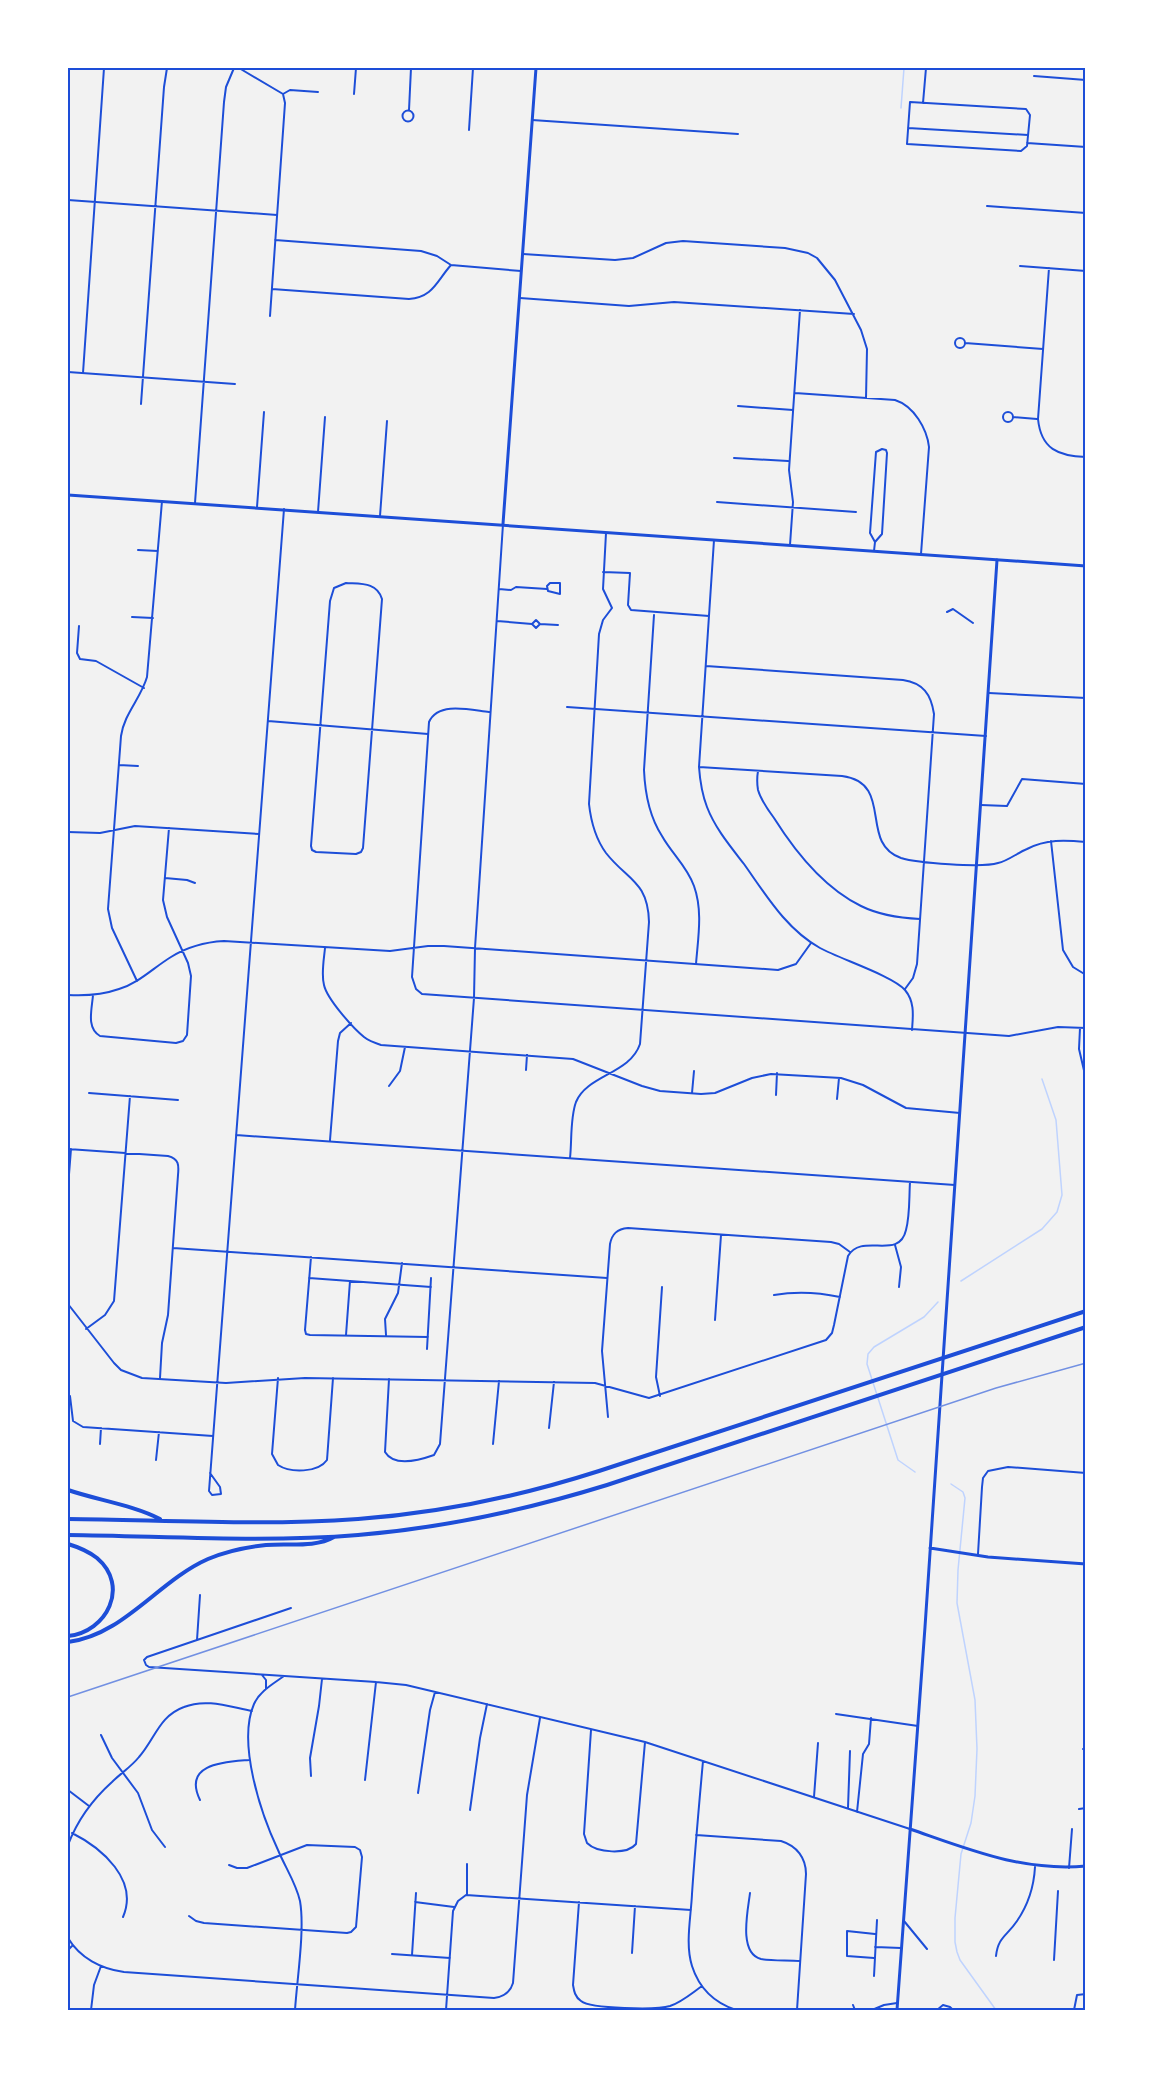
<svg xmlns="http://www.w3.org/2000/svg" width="1153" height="2078" font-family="'DM Sans',sans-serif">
<rect width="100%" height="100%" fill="#f2f2f2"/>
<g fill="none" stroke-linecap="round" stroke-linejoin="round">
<path stroke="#bfd3fe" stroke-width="1.5" d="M901,108l3,-40
M961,1281l81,-52 15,-17 5,-17 -6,-75 -14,-41
M915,1472l-17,-12 -31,-96 1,-10 6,-7 50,-30 14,-15
M951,1484l12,8 2,6 -7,72 -1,33 18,97 2,49 -2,47 -4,27 -10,31 -6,64v24l2,10 3,8 36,50"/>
<path stroke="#1d4ed8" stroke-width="2" d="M239,68l44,26
M983,68h45
M1034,76l52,4
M283,94l7,-4 28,2
M354,94l2,-26
M910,102l116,7 4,6 -3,31 -6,5 -114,-7z
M923,103l3,-35
M409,110l2,-42
M402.5 116a5.5 5.5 0 1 1 11 0a5.5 5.5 0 1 1-11 0Z
M532,120l206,14
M908,128l120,7
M469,130l4,-62
M1027,143l59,4
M68,200l209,15
M987,206l99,7
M275,240l146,11 16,5 14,9
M523,254l92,6 18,-2 33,-15 17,-2 102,7 23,5 9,5 18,22 26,50 6,19 -1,49
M451,265l70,6
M1020,266l66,5
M1049,268l-11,151c3,30 20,37 48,38
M272,289l137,10c24,-2 27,-17 42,-34
M520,298l109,8 45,-4 180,12
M270,316l15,-213 -2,-9
M955 343a5 5 0 1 1 10 0a5 5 0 1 1-10 0Z
M965,343l78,6
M68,372l167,12
M83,373l21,-305
M795,393l100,7c19,6 32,29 34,47l-8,107
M141,404l23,-317 3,-19
M738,406l55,4
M1003 417a5 5 0 1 1 10 0a5 5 0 1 1-10 0Z
M1013,417l24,2
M734,458l54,3
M717,502l139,10
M195,503l29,-401 2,-15 8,-19
M257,507l7,-95
M318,512l7,-95
M380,516l7,-95
M714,540l-15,227c1,14 3,27 8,40 8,21 23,39 37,57 22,31 42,65 76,84 20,11 73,28 85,42 10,12 8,26 7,40
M790,545l3,-43 -4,-32 11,-160
M138,550l20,1
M874,551l1,-9 -5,-9 6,-81 6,-3 4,1 1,3 -5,81 -7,8
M603,572l27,1 -2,32 3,5 78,6
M346,583c15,1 31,-1 36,16l-19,249 -2,4 -5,2 -40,-2 -4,-2 -1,-4 19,-245 4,-13z
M550,583h10v11l-12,-3 -1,-5z
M499,589l12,1 5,-3 31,2
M947,612l6,-3 20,14
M654,615l-10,155c1,24 5,46 18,66 10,18 25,30 32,50 9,25 4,52 2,78
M132,617l21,1
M497,621l35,3 4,4 4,-4 -4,-4 -4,4
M540,624l18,1
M79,626l-2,27 3,6 16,2 48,27
M706,666l197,14c20,3 28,14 31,34l-17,250 -4,14 -8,11
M989,693l97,5
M567,707l419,29
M489,712c-18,-2 -51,-11 -60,10l-17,255 4,12 6,5 587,42 49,-9 28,1
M268,721l160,13
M119,765l19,1
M699,767l143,9c53,7 16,67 59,82 16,5 81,10 97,5 10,-2 19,-10 29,-14 19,-10 38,-9 59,-7
M758,771c-1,6 -1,13 0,19 3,10 10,20 16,28 22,35 50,70 87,88 18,9 39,12 59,13
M981,805l26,1 15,-27 64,5
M68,832l32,1 35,-7 124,8
M1051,841l12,109 10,17 13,8
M165,878l22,2 8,3
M325,948c-1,11 -4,26 -1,37 3,14 29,43 40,52 5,4 11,6 17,8l192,14 69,27 18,5 41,3 14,-1 37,-15 19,-4 70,4 22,7 43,23 54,5
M137,981l-25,-53 -4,-19 13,-173c3,-22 20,-38 26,-59l15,-176
M68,995c17,1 34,0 51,-6 20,-6 34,-21 52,-32 16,-10 35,-15 53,-16l166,10 38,-5h16l334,24 18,-6 15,-21
M93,995c-1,14 -7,33 7,41l76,7 7,-2 4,-6 4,-59 -3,-13 -21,-46 -4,-17 6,-72
M1080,1028l-1,21 7,30
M526,1070l1,-15
M389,1086l11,-15 5,-24
M89,1093l89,7
M692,1093l2,-22
M776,1095l1,-22
M837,1099l2,-21
M236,1135l719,50
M330,1140l8,-99 2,-8 11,-10
M68,1149l100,7c11,3 11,9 10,19l-10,140 -6,28 -2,35
M570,1158c2,-17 0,-40 6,-56 11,-27 54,-28 64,-58l9,-122c-1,-41 -22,-42 -43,-69 -11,-15 -15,-31 -17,-49l10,-170 4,-14 9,-12 -9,-19 3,-56
M68,1187l3,-38
M895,1245l6,22 -2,20
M173,1248l434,30
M311,1257l-6,73 1,4 4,1 118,2
M309,1278l122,9
M774,1295c23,-4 43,-3 66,2
M68,1304l46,59 7,7 21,8 84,5 79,-5 290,5 54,15 177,-58 6,-7 2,-8 14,-69c14,-24 51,5 58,-26 4,-15 3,-32 4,-48
M715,1320l6,-85
M86,1329l19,-14 9,-14 16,-205
M346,1335l4,-54
M386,1335l-1,-16 13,-26 4,-30
M427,1349l4,-71
M278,1378l-6,76 6,11c12,8 40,8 49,-5l6,-82
M389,1379l-4,73c9,15 35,8 49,3l6,-11 34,-446 1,-50 28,-424
M70,1396l3,25 10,6 130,9
M660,1396l-4,-19 6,-90
M608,1417l-6,-66 8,-107c2,-10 7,-15 18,-16l203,14 8,2 11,8
M549,1428l5,-46
M100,1444l1,-16
M493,1444l6,-63
M156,1460l3,-28
M210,1473l10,14 1,7 -9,1 -3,-4 75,-982
M978,1554l4,-67 1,-9 5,-7 20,-4 78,6
M200,1595l-3,45 -50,17 -3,3 2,5 3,2 227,15 30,3 239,57 265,87
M197,1640l94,-32
M262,1675l4,5v9
M284,1676c-11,8 -24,15 -30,28 -17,39 7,110 24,146 7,17 18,33 22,51 5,29 -3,78 -5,109
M836,1714l82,12
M591,1730l-7,104 3,9c10,10 40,12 49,1l9,-102
M101,1735l11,23 26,35 14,37 13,17
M1083,1749l3,1
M703,1761c-4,44 -8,88 -11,133 -1,23 -7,50 0,72 7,22 23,37 44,44
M311,1776l-1,-18 9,-52 3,-27
M365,1780l11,-98
M68,1790l21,16
M418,1793l12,-83 5,-18
M814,1797l4,-54
M200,1800c-18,-37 26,-38 49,-40
M848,1808l2,-57
M1079,1809l7,-1
M470,1810l10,-72 7,-34
M857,1812l6,-58 6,-10 2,-26
M72,1833c30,15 67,47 51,84
M696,1835l85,6c16,5 25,17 25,33l-9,136
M68,1845c9,-24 24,-45 44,-63 9,-9 19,-15 27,-25 16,-18 20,-41 45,-50 22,-9 46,0 68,4
M1069,1868l3,-39
M750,1893c-2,17 -12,60 11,66 12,2 27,1 39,2
M467,1895v-31
M415,1902l39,5
M579,1902l-6,83c1,6 2,12 8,16 10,8 76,9 89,5 12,-4 22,-13 32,-20
M189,1916l7,5 8,2 143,10 4,-1 5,-5 6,-70 -2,-7 -5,-3 -48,-2 -60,23h-10l-8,-3
M904,1921l23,28
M68,1938c12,20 33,31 56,34l370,26c9,-1 16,-5 19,-15l14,-188 13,-77
M1084,1940l2,-1
M875,1947l26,1
M68,1950l4,-4
M632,1953l3,-47
M392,1954l58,4
M412,1955l4,-62
M996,1956c2,-19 11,-20 21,-35 11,-16 17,-36 18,-54
M874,1958l-27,-2v-25l28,3
M1054,1960l4,-69
M874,1976l3,-56
M853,2005l2,5
M91,2010l3,-25 7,-19
M446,2010l7,-99 5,-10 8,-6 225,15
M872,2010l12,-5 13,-2
M937,2010l6,-5 7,2 3,3
M1074,2010l3,-15 9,-1"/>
<path stroke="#1d4ed8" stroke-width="3" d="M503,524l33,-456
M930,1548l58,9 98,7
M910,1829c58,20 113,43 176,37
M897,2010l28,-383 72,-1067"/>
<path stroke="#1d4ed8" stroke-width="3" d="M68,495l1018,71"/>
<path stroke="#1d4ed8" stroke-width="4" d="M68,1490c29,10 65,15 92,29
M68,1519c96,1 194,7 290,0 82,-6 163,-23 241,-48l487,-160
M68,1535c96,1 194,8 290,0 85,-7 168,-25 249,-50l479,-158
M68,1544c10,3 20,7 29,14 33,28 10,74 -29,78
M68,1642c56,-7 90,-61 140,-83 19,-8 39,-12 58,-14 22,-2 49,3 68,-8"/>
<path stroke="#7290e2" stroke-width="1.5" d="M68,1697l928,-309 90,-25"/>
</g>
<rect width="1153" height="2078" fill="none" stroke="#ffffff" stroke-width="138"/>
<rect x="69" y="69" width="1015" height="1940" fill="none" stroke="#1d4ed8" stroke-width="2"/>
</svg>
